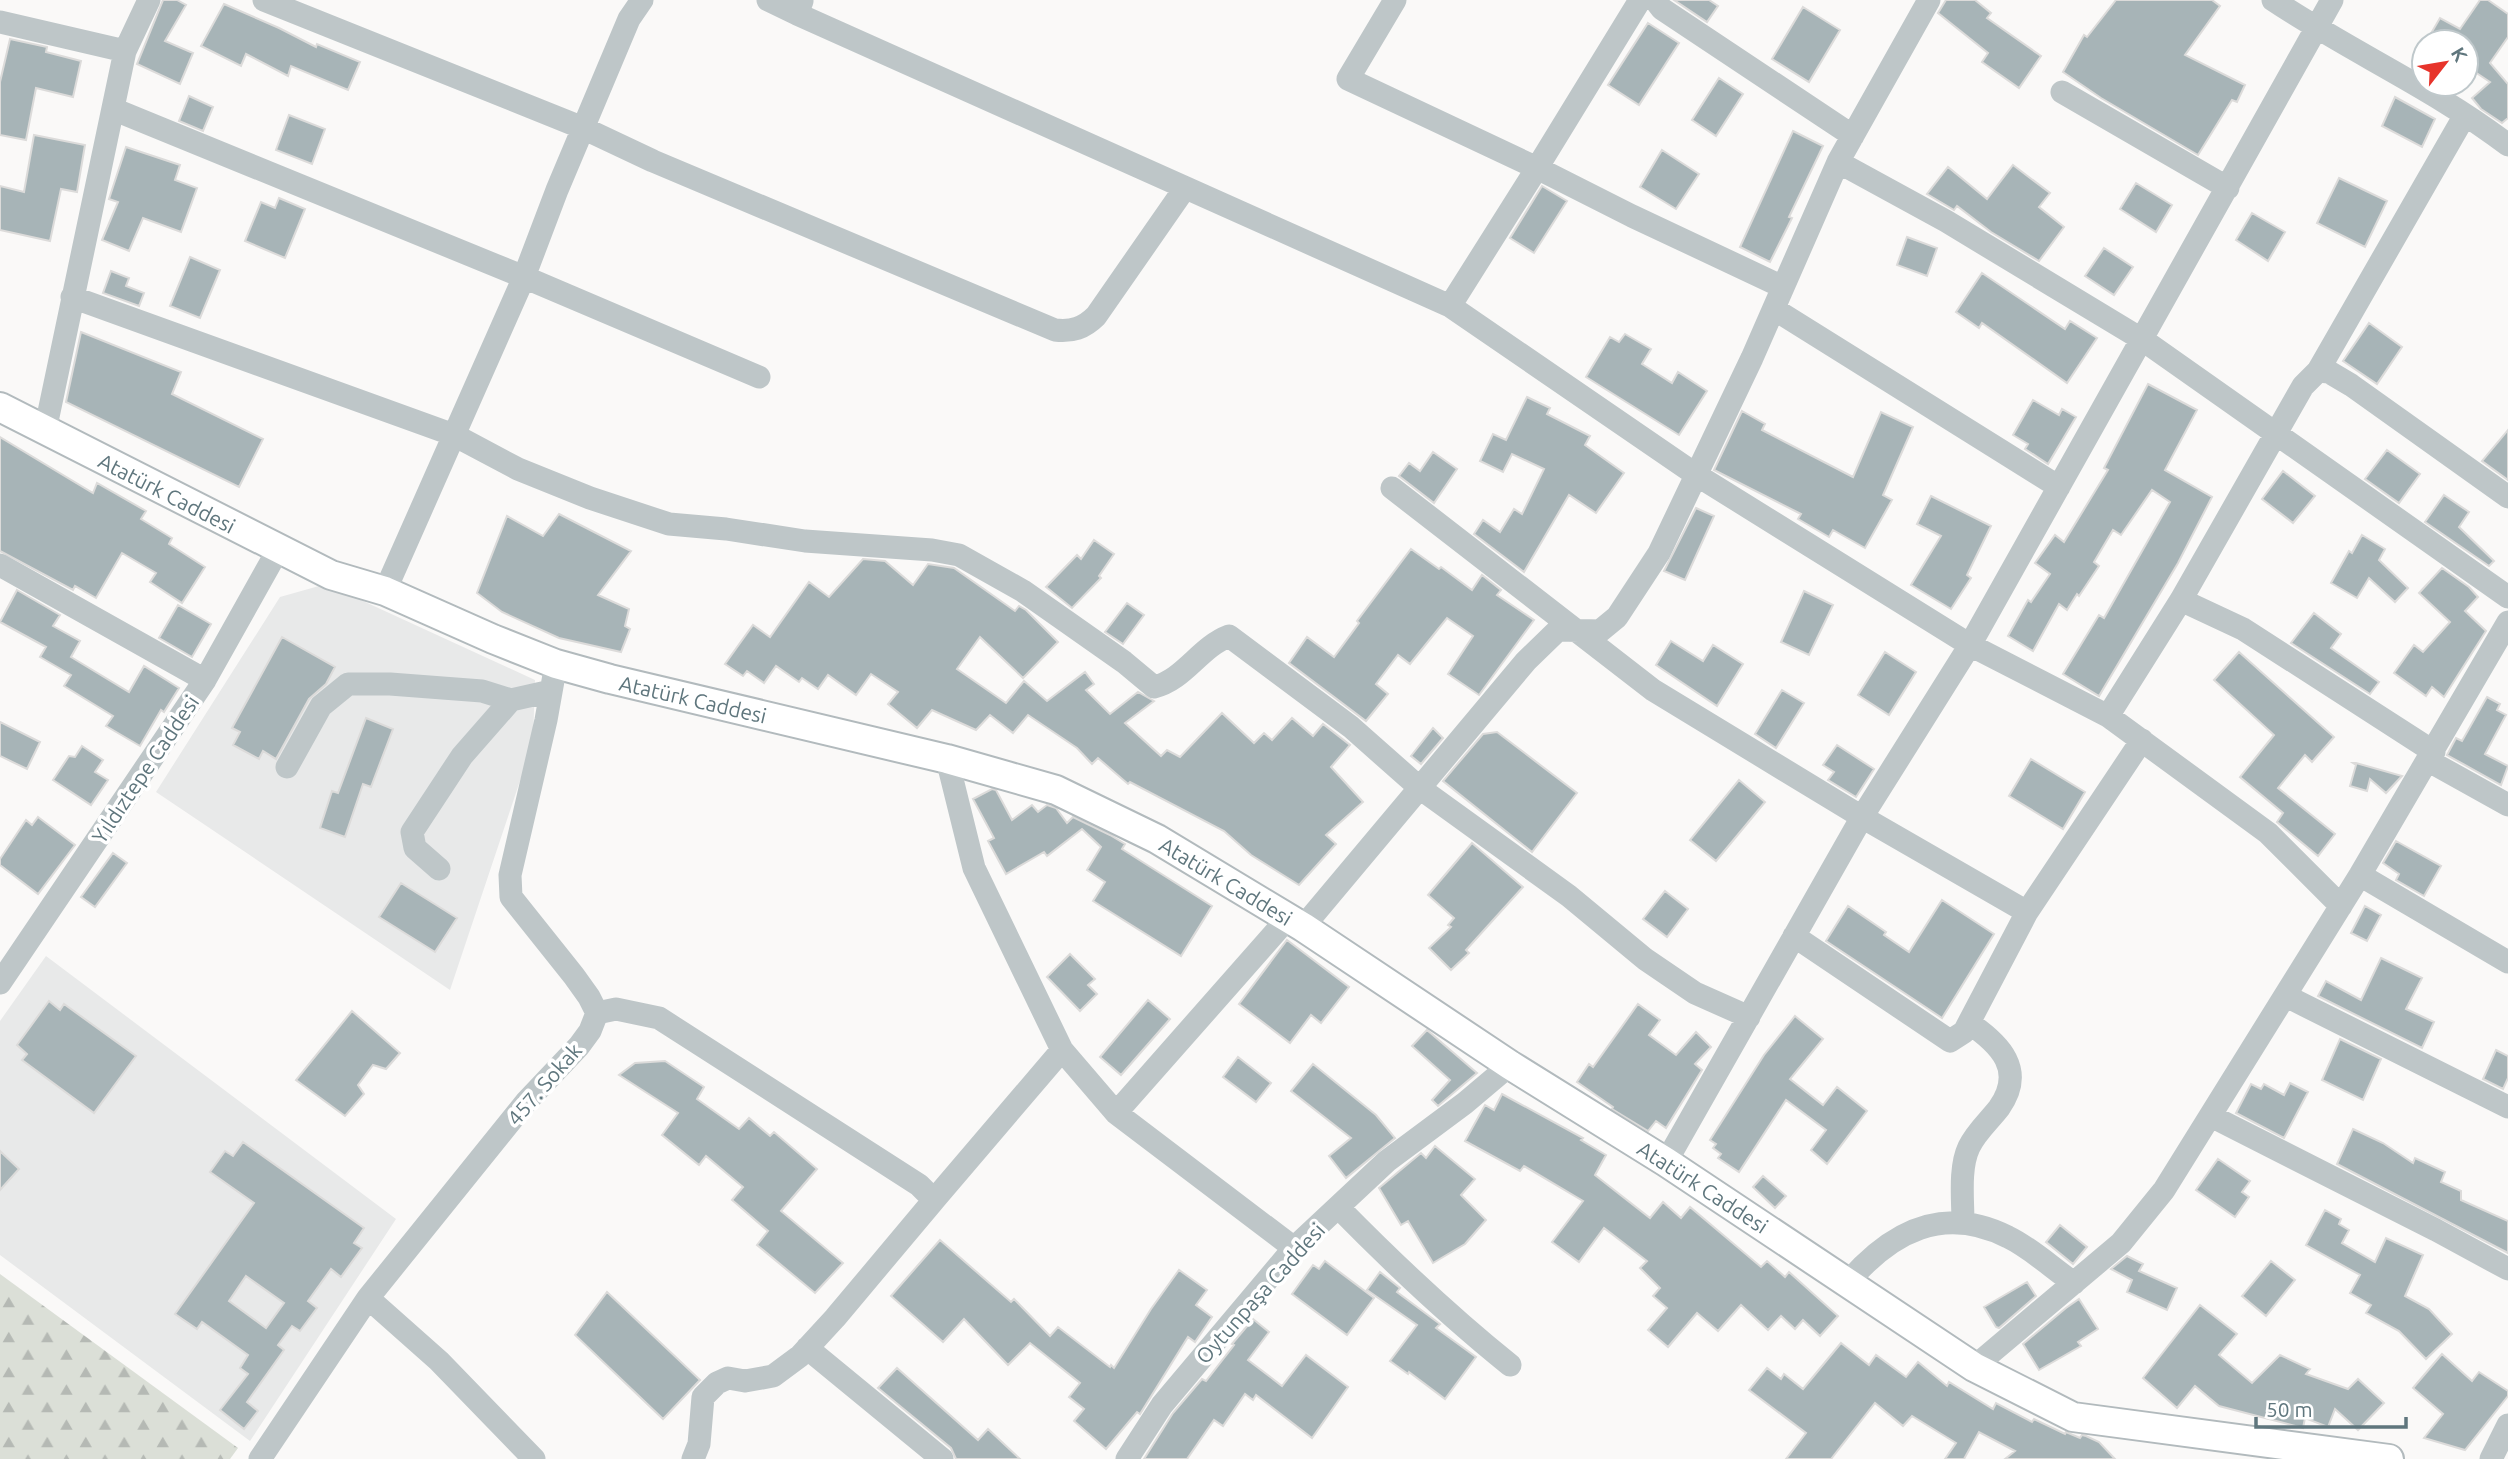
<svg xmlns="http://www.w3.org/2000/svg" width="2508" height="1459" font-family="Ubuntu,sans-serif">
<defs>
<pattern id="forest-firs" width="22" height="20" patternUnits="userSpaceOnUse" patternTransform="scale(1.75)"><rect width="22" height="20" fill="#dbdfd7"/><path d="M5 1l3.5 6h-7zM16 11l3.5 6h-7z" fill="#b5b9b4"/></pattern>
</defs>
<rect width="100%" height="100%" fill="#faf9f8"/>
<path fill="#e8e9e9" d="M326,584l209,96 -2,62 -83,248 -294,-198 124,-195z
M46,956l350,263 -146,222 -250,-186v-234z"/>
<path fill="url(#forest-firs)" d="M0,1274l238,174 -8,11h-230z"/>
<path fill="#a7b4b7" stroke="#dcdbda" stroke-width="2" fill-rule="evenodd" d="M163,0h14l9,5 -21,36 28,12 -13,31 -43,-20z
M1674,0h35l9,6 -11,16z
M1946,0h29l16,13 -4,5 54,38 -22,32 -37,-26 6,-9 -50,-40z
M2116,0h96l8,6 -35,49 60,30 -8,17 -5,-2 -34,55 -97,-57 -38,-26 21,-37 3,2z
M2480,0h8l20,14v23l-18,26 18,21v34l-6,5 -21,-14 -9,-11 18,-16 -24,-16v-24h-40l14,-24 20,11z
M224,4l55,24 37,19 1,-3 43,18 -12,28 -57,-24 -3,10 -42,-22 -5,12 -40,-20z
M1803,7l37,23 -31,52 -37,-23z
M1648,23l31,20 -40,62 -31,-20z
M10,39l37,8 -1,5 35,9 -8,36 -37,-9 -10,52 -26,-5v-53z
M1719,78l24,16 -27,42 -24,-16z
M189,96l24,11 -10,24 -24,-10z
M2395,97l40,22 -13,28 -40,-21z
M289,115l36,14 -13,35 -36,-14z
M1793,131l30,15 -34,71 3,1 -22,44 -30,-15z
M34,135l51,10 -8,47 -16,-3 -11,52 -50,-11v-44l24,6z
M126,147l54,18 -5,15 22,8 -16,44 -38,-14 -14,33 -27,-11 16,-38 -9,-3z
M1662,150l37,24 -23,35 -36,-22z
M2013,165l37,28 -11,14 25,20 -25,34 -48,-29 -34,-26 -3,4 -27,-16 21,-27 39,32z
M2339,178l48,23 -22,46 -48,-24z
M2136,183l36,22 -16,27 -36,-23z
M1542,186l25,15 -33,52 -24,-15z
M279,198l26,11 -20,49 -40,-17 16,-39 14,6z
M2252,213l33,19 -17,29 -32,-21z
M1907,237l30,11 -10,28 -30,-11z
M2104,248l29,19 -19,28 -29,-19z
M190,257l30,13 -20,48 -30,-12z
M111,271l18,7 -3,8 18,7 -5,13 -36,-13z
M1982,273l83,56 5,-8 27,17 -30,45 -85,-60 -3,5 -23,-16z
M2369,323l33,24 -25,37 -34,-23z
M81,332l100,40 -9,22 91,45 -24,48 -173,-85z
M1625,334l26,15 -9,15 30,19 6,-11 29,19 -28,44 -93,-58 24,-40 9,5z
M2148,384l49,26 -32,60 47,27 -34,66 -79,133 -36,-22 36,-59 5,3 66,-116 -18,-12 -31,45 -8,-5 -19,32 5,4 -20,30 -2,-2 -10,16 -8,-6 -26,47 -25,-15 20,-36 3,2 19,-28 -15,-11 20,-28 9,7 44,-72 -4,-2z
M1527,397l23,11 -3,6 43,22 -5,9 39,28 -28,40 -27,-18 -45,77 -50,-38 9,-14 17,12 14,-23 8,5 22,-45 -32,-15 -9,18 -23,-11 13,-27 13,6z
M2033,400l26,15 3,-6 14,8 -28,47 -23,-15 3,-5 -15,-9z
M1742,411l23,13 -3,6 91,47 28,-65 32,15 -30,68 9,5 -27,48 -32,-18 -4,7 -31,-18 3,-5 -87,-44z
M2508,430v50l-26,-19z
M0,437l93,56 4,-10 49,28 -5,8 31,19 -3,6 36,23 -23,36 -32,-21 6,-9 -34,-20 -26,45 -21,-12 -2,4 -73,-39z
M2387,450l33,24 -21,29 -34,-24z
M1433,452l24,17 -23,34 -35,-27 10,-13 11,8z
M2283,471l32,25 -22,27 -31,-24z
M2444,495l25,17 -10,15 35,34 -5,5 -64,-44z
M1931,496l60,30 -24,49 4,3 -20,31 -40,-24 30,-49 -24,-12z
M1696,508l18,8 -29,64 -21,-9z
M559,514l72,37 -33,44 31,14 -4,17 5,3 -9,23 -62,-14 -57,-26 -25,-19 30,-77 36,20z
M2362,535l23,14 -6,11 29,28 -13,14 -26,-24 -12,20 -26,-15 18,-32 3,2z
M1094,540l20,14 -15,22 2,2 -29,30 -26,-21 31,-32 4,4z
M1411,549l28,20 2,-2 31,23 10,-15 19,15 -4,5 37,25 -55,75 -31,-21 25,-38 -26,-18 -37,46 -12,-9 -22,29 12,10 -22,27 -77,-58 18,-26 27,20 25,-34 -2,-2z
M863,559l22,2 28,24 15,-21 26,4 61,43 4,-5 7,4 32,32 -35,36 -43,-41 -23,32 49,34 18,-22 23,20 38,-29 9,12 -8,6 24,24 28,-22 16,9 -29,22 36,33 6,-6 13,7 42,-44 32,30 10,-10 8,7 20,-22 21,18 10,-12 27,21 -19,22 32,35 -37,33 10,9 -37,41 -48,-30 -27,-24 -94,-49 -2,2 -30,-26 -6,6 -15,-16 -49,-33 -15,18 -23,-18 -14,15 -44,-20 -15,18 -29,-24 10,-12 -27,-18 -15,21 -28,-20 -10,14 -16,-11 -3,4 -23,-16 -12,17 -17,-12 -4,5 -18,-12 28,-39 17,12 39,-55 20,15z
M2442,568l27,19 9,10 -13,14 21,20 -42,66 -12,-10 -6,9 -32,-23 20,-28 9,7 27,-30 -31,-29z
M17,590l43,25 -7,11 27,15 -9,16 58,35 15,-26 35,22 -15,24 -3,-2 -21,36 -34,-20 7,-10 -49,-30 7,-11 -31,-18 6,-10 -46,-25z
M1804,591l29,14 -24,50 -28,-13z
M1127,603l17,12 -21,29 -18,-12z
M178,605l33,19 -19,33 -33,-19z
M2314,613l27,21 -10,14 48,34 -9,12 -79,-51z
M282,637l53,30 -9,17 -17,15 -33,60 -13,-8 -4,8 -26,-14 7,-13 -8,-4z
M1671,641l32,20 10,-16 30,19 -26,42 -61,-41z
M1885,652l31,20 -27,43 -31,-20z
M2239,652l95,85 -22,25 -7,-7 -27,33 57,46 -17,22 -41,-34 6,-9 -43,-36 34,-42 -60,-55z
M1782,690l22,13 -28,45 -21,-14z
M2487,697l13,7 -3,6 9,5 -21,39 23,12 -7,19 -54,-30 9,-17 6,3z
M366,718l27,11 -22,58 -8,-3 -18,53 -25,-9 12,-37 6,2z
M0,722l40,20 -13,27 -27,-13z
M1433,728l10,10 -22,26 -10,-8z
M1497,732l80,61 -45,59 -89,-71 40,-47z
M1837,745l37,24 -18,28 -28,-17 6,-8 -11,-7z
M82,746l21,14 -8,12 13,8 -17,25 -38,-25 16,-24 6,1z
M2031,759l54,33 -22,37 -54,-33z
M2353,763h3l46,13 -16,17 -16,-14 -3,12 -17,-5 6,-21z
M1739,780l26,22 -49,59 -26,-21z
M992,789l4,1 16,30 20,-15 6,7 9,-7 9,3 11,15 6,-6 37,18 15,9 -3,5 90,57 -31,50 -88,-55 12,-19 -18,-12 14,-23 -19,-18 -35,27 -3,-4 -38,22 -18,-33 6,-3 -21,-39z
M38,817l37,28 -37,49 -38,-29v-6l26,-39 6,5z
M2396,841l45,25 -17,30 -28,-16 3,-6 -16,-11z
M1472,843l51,44 -57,63 3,3 -18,17 -22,-22 22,-21 -3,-2 6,-7 -26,-23z
M113,853l14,10 -32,44 -14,-10z
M401,883l56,35 -22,34 -56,-35z
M1665,891l23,18 -21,28 -24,-18z
M1942,900l52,34 -52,84 -116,-77 22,-35 38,26 -2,3 25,17z
M2365,906l16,9 -14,26 -16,-8z
M1287,940l62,47 -28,36 -10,-8 -21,28 -51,-39z
M1070,954l25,25 -7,6 9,9 -17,17 -33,-34z
M2381,958l41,20 -16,31 28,13 -12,26 -104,-52 8,-15 35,19z
M1148,1000l22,19 -49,56 -21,-18z
M49,1001l11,9 4,-6 72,52 -42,57 -72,-53 5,-6 -10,-9z
M1638,1004l22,16 -11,15 27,20 20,-23 15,15 -16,17 7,6 -36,58 -10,-7 -8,10 -36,-22 1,-2 -36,-25 12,-18 4,3z
M352,1011l48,42 -14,16 -13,-4 -15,20 6,9 -19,22 -49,-36z
M1795,1016l28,23 -33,40 33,26 14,-18 30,24 -40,53 -16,-14 15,-20 -40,-30 -47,72 -21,-14 3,-4 -8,-6 3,-4 -6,-4 54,-85z
M1427,1030l50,43 -39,33 -6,-6 18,-20 -38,-34z
M2340,1039l41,20 -18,41 -41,-20z
M2496,1050l12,6v22l-5,11 -20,-10z
M1238,1057l33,26 -15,19 -33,-25z
M665,1061l39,26 -7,12 42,30 10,-11 21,18 4,-4 43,37 -36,42 62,52 -28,30 -58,-48 11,-14 -36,-31 11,-13 -37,-31 -7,9 -37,-30 16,-22 -59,-38 16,-12z
M1313,1064l63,51 19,23 -49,40 -17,-22 22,-18 -60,-47z
M2290,1083l18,9 -24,46 -48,-25 15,-29 10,5 3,-5 20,11z
M1502,1094l81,44 -2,2 25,15 -11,20 55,43 13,-16 18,16 9,-11 71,60 6,-6 18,16 4,-5 49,44 -18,20 -17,-16 -8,9 -14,-13 -13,14 -27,-25 -23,26 -21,-18 -29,34 -20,-17 19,-22 -14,-12 7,-8 -20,-20 7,-7 -43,-33 -25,34 -27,-20 31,-41 -59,-35 -4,5 -55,-30 20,-36 9,5z
M2353,1129l30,14 30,20 2,-5 30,14 -4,10 20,9v9l47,21v32l-171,-89z
M243,1142l121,86 -10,15 8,5 -21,29 -10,-8 -23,32 9,7 -17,23 -8,-5 -14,19 6,5 -37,52 11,9 -14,18 -24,-19 28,-36 -8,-6 8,-13 -46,-33 -5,7 -22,-15 79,-111 -44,-31 15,-21 8,5zM246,1276l38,27 -18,25 -37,-27z
M1435,1146l40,33 -14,16 25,25 -21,24 -32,19 -25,-42 -7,4 -22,-37 42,-35 5,5z
M0,1151l19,18 -19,21z
M2218,1159l32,22 -8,11 7,5 -14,20 -39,-27z
M1763,1176l23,20 -11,12 -22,-21z
M2325,1210l16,9 -2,5 10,6 -7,13 33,19 11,-24 37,17 -18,41 24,13 23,25 -26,25 -27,-28 -33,-18 5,-8 -21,-12 10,-18 -54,-30z
M2060,1225l27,22 -14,17 -27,-22z
M940,1240l71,62 3,-3 36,37 8,-9 52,40 1,-2 3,3 37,-59 28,-39 28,20 -11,15 16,12 -17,25 -7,-5 -48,77 -3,-2 -31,37 -32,-28 10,-12 -15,-12 11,-14 -50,-40 -22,22 -44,-46 -21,23 -52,-46z
M2127,1256l16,8 -4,7 38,17 -10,22 -40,-18 5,-12 -21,-11z
M1325,1261l49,37 -27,37 -55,-41 21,-29 6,4z
M2271,1261l24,19 -29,36 -24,-20z
M1380,1272l20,16 -3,4 43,32 -4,4 40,29 -31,42 -36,-27 -1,2 -18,-13 27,-36 -50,-35z
M2027,1282l9,14 -37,32 -3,-1 -12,-20z
M607,1292l93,88 -37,39 -88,-84z
M2079,1299l19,30 -20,13 3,4 -42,24 -16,-26 43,-36z
M2200,1305l37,29 -18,21 33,28 28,-28 30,14 -4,5 42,15 10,-10 26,24 -26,27 -23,-21 -7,18 -23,-9 -2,10 -84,-22 -24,-20 -18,22 -34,-30z
M1253,1319l16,13 -21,28 34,26 24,-31 42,32 -36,51 -56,-43 -3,5 -8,-6 -22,32 -9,-6 -27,39h-43l29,-46 29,-34 4,2 28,-36 -2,-1z
M1841,1343l28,22 7,-10 30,22 12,-15 29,24 2,-4 44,27 3,-6 36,19 2,-3 31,15 1,-2 14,6 2,-3 4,1 13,6 16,17h-110l10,-8 -36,-19 -15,27h-19l11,-16 -44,-27 -9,10 -28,-23 -44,56h-45l20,-26 -57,-43 18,-22 14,11 3,-5 19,15z
M2442,1354l30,27 7,-9 29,19v5l-43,54 -41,-12 19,-24 -30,-26z
M897,1368l81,72 10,-11 32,30h-64l-5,-11 -73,-60z"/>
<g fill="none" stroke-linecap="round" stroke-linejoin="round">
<g stroke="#b2babd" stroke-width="32">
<path id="major" d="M0,407l331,168 54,16 108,48 63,25 54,15 337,80 109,31 101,49 146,88 207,138 156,97 308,205 99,50 316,42"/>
</g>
<path stroke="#bec6c8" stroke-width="23" d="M264,0l319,128 70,33 402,169c17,2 29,-2 41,-14l89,-128
M768,0l29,14 5,-13
M1395,0l-47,79 189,89 103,-168
M1655,0l7,9 191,127
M2273,0c76,51 162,89 235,145
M797,14l653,292
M0,22l125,29
M2062,92l166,96
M113,109l411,168 235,100
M1838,162l108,59 197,119 365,257
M1783,287l-151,-71 -95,-48 -87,138 245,168 275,171 138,71 160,117 73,73
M72,297l382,138 64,34 72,29 79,26 57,5 79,12 127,9 27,5 64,36 101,71 30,25c30,-7 46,-40 75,-51l122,91 70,62 148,107 76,63 50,34 54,24
M1774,309l285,178
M2318,371l147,-256
M45,431l80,-380 24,-51
M1392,488l261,202 209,127 165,95
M0,565l205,115
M385,591l139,-314 33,-87 72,-171 13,-19
M2181,600l62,29 191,123
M2108,716l73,-116 122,-214 15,-15 11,1 22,13 157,112
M947,759l27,109 88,182 54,63 178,135
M2429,761l79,44
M287,767l34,-61 27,-22h42l92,7 29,9
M439,869l-24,-21 -3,-16 50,-76 49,-56 40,-9
M2360,875l148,87
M1303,927l223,-266 32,-31 42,1 17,-14 42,-64 93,-195 86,-196 91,-162
M1794,936l156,105 14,-9 63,-120 115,-172
M0,983l205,-303 74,-132
M2286,996l222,111
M597,1013l19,-4 43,9 260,167 15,15 128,-150
M1116,1113l172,-195
M2211,1116l225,114 72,39
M1666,1162l196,-345 108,-172 362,-645
M1338,1207c55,56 111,109 172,158
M1963,1223c0,-23 -4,-55 6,-76 7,-15 20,-26 30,-39 27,-38 1,-64 -30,-85
M1848,1282c43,-50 95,-78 160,-45 23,11 44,31 66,46
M368,1298l71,63 95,98
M807,1348l135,111
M1974,1367l147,-124 43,-53 196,-315 148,-253
M260,1459l108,-161 158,-196 53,-56 11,-15 7,-18 -8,-16 -15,-21 -63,-79 -1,-22 36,-155 10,-56
M693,1459l6,-15 4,-47 14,-14 11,-5 17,3 28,-5 27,-20 35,-38 99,-118
M1127,1459l35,-54 132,-157 93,-87 78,-58 45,-38
M2491,1459l17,-34"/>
<use href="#major" stroke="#fff" stroke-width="28"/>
</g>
<g text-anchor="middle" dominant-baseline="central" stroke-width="7" stroke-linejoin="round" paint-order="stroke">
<g font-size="21" fill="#5f767d" stroke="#fff">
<text transform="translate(167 493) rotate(27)">Atatürk Caddesi</text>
<text transform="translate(693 699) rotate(13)">Atatürk Caddesi</text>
<text transform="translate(145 769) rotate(-56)">Yıldıztepe Caddesi</text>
<text transform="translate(1226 881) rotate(31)">Atatürk Caddesi</text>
<text transform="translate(544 1084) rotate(-49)">457. Sokak</text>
<text transform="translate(1703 1187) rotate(33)">Atatürk Caddesi</text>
<text transform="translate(1260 1293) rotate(-48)">Oytunpaşa Caddesi</text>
</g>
</g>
<g transform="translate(2445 63) rotate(59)"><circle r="33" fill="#ffffff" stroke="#bfc8cb" stroke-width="2"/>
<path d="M0-5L12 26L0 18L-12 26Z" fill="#e7342b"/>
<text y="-10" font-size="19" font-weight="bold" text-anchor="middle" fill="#5f767d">K</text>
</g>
<path d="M2256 1417v10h150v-10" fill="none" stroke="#5f767d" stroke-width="3.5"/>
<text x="2266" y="1417" font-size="21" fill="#5f767d" stroke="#ffffff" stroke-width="5" paint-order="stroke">50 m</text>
</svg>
